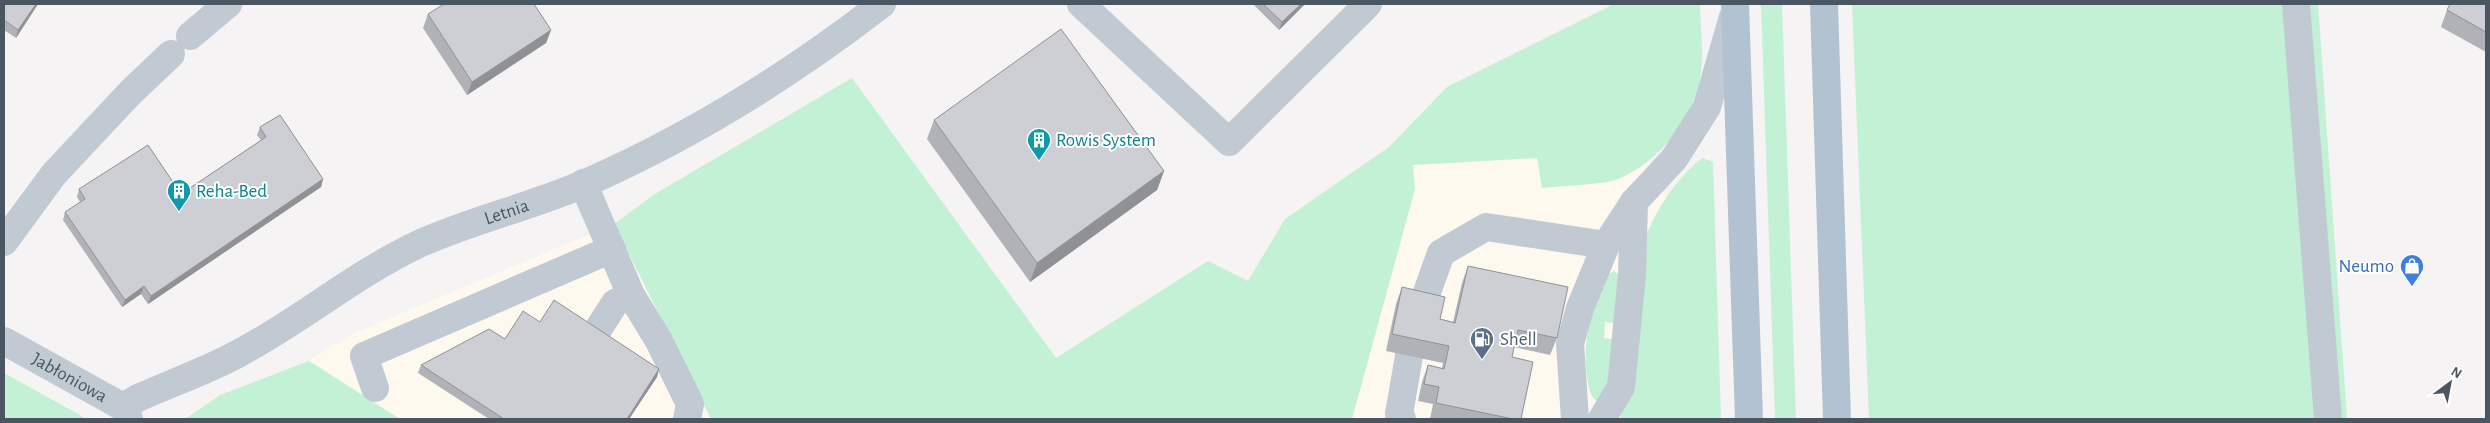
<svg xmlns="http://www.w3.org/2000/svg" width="2490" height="423" font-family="'Alegreya Sans',sans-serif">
<rect width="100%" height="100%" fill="#f5f3f3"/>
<path fill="#fdf9ef" d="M1538,158l4,30 75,-8 31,-19 20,40 11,218h-327l63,-230 -2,-24z
M614,224l97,195h-311l-91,-58 43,-27z"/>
<path fill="#c3f1d5" d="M1610,4h90c0,22 4,46 1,68 -4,44 -43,91 -83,107 -15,6 -58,7 -76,9l-5,-30 -124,7 2,24 -63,230h-641l-97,-195 41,-30 197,-116 204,280 152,-97 40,20 37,-62 104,-72 58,-60 163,-81z
M1761,4h21l14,415h-21z
M1852,4h466l29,415h-478z
M1703,158l10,4 8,257h-101c14,-44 16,-90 21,-135 2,-15 1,-32 5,-46 6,-24 36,-67 57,-80z
M1614,271l4,3 3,24 -2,26 -14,-2 -1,16 12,2 -6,49 -13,13c-8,-7 -8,-15 -10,-25 -6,-38 6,-68 20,-102z
M309,361l91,58h-215l35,-24z
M4,373l76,42 4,4h-80z"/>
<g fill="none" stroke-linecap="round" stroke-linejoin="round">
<g stroke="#c1cad2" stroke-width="28">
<path d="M1081,4l148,138 139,-138"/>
<path d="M2296,4l32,415"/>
<path d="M190,36l38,-32"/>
<path d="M583,183l48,112 28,46 31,63 -3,15"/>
<path d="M4,242l50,-68 76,-81 41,-39"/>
<path d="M1421,309l20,-56 45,-26 120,18"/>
<path d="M597,331l18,-28 16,-8"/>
<path id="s1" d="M4,341l119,66 6,12"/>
<path d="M375,388l-11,-32 248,-107"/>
<path id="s2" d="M123,407l15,-9c35,-16 72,-28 105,-47 61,-33 115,-79 178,-108 52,-23 108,-36 160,-58 108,-47 208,-109 301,-181"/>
<path d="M1402,419l-3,-5 10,-58"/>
<path d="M1575,419l-5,-75 10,-36 26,-63 28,-43 40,-43 33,-52 26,-90"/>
<path d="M1602,419l19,-32 11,-112 2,-73"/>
</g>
<path stroke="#b3c2d1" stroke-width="28" d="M1735,4l14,415
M1824,4l13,415"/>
</g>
<path fill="#b0b2b7" d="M4,4h34l-22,34 -12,-8z
M1253,4h52l-26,26z
M2486,4v48l-45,-25 6,-17z
M428,14l123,16 -5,13 -79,52 -44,-67z
M934,120l230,51 -7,19 -127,92 -103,-143z
M260,127l63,52 -2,8 -173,117 -7,-10 -19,13 -59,-87 2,-8 15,-10 -3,-5 2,-8 102,5 80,-54 -4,-5z
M1468,266l89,72 -7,17 -36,-8 -2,10 9,62h-91l3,-15 -15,-3 4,-19 6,-17 14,3 1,-5 -57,-12 10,-47 6,-17 38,32 13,3 9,-39z
M540,322l119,47 -2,8 -28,42h-140l-71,-46 3,-8 84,-26z"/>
<path fill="#909195" d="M36,4h2l-22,34 2,-8z
M1301,4h4l-26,26 3,-8z
M551,30l-5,13 -79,52 5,-13z
M1164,171l-7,19 -127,92 7,-19z
M323,179l-2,8 -173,117 3,-8z
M144,286l-3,8 -19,13 3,-7z
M659,369l-2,8 -28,42h-2z"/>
<path fill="#cdcfd5" stroke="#909195" d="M4,4h32l-18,26 -14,-10z
M444,4h90l17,26 -79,52 -44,-68z
M1263,4h38l-19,18z
M2450,4h36v28l-39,-22z
M1061,29l103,142 -127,92 -103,-143z
M280,115l43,64 -172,117 -7,-10 -19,14 -60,-88 20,-13 -6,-10 69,-44 33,49 85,-57 -6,-10z
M1468,266l100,21 -11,51 -39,-8 -6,27 21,5 -12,57h-8l-77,-16 3,-16 -15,-3 4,-19 16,4 5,-23 -57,-12 10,-47 43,10 -5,22 15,4z
M554,300l105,69 -32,50h-123l-83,-54 68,-36 16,10 18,-28 17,11z"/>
<defs>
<g id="building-pin" transform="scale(1.25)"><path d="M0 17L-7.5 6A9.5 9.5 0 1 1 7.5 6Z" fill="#0f9aa8" stroke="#fff"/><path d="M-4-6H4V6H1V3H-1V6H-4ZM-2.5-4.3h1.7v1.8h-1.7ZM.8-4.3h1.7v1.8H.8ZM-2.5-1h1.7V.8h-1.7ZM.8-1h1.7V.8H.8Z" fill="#fff"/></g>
<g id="shop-pin" transform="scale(1.25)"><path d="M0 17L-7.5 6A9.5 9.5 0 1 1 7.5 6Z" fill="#3f7fe0" stroke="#fff"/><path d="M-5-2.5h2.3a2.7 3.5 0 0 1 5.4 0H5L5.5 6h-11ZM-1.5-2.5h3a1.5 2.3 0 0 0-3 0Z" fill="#fff"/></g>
<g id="fuel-pin" transform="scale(1.25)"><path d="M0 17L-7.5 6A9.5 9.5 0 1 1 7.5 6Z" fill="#5c6f8a" stroke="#fff"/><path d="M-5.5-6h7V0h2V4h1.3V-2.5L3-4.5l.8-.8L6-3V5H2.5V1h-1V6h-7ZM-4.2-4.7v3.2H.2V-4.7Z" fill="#fff"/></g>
</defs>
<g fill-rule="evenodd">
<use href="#building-pin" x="1039" y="140"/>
<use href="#building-pin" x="179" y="191"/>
<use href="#shop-pin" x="2412" y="266"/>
<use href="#fuel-pin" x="1482" y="339"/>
</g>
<g text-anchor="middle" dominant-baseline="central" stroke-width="4" stroke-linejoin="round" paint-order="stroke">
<g font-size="19" fill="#0d838f" stroke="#fff" text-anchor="start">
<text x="1056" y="140">Rowis System</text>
<text x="196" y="191">Reha-Bed</text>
</g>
<g font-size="19" fill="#4a5661" stroke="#fff">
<text stroke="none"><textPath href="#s2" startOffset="432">Letnia</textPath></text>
<text stroke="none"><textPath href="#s1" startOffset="75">Jabłoniowa</textPath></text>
</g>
<g font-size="19" fill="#366cbe" stroke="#fff" text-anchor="end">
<text x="2394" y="266">Neumo</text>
</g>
<g font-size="19" fill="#4e5e75" stroke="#fff" text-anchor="start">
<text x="1500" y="339">Shell</text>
</g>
</g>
<rect width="2490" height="423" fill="none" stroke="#4a5661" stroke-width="10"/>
<g transform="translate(2450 383) rotate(32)" stroke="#ffffff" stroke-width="4" paint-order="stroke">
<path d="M0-4L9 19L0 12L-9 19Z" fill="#4a5661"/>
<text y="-8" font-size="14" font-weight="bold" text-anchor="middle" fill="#4a5661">N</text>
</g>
</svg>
